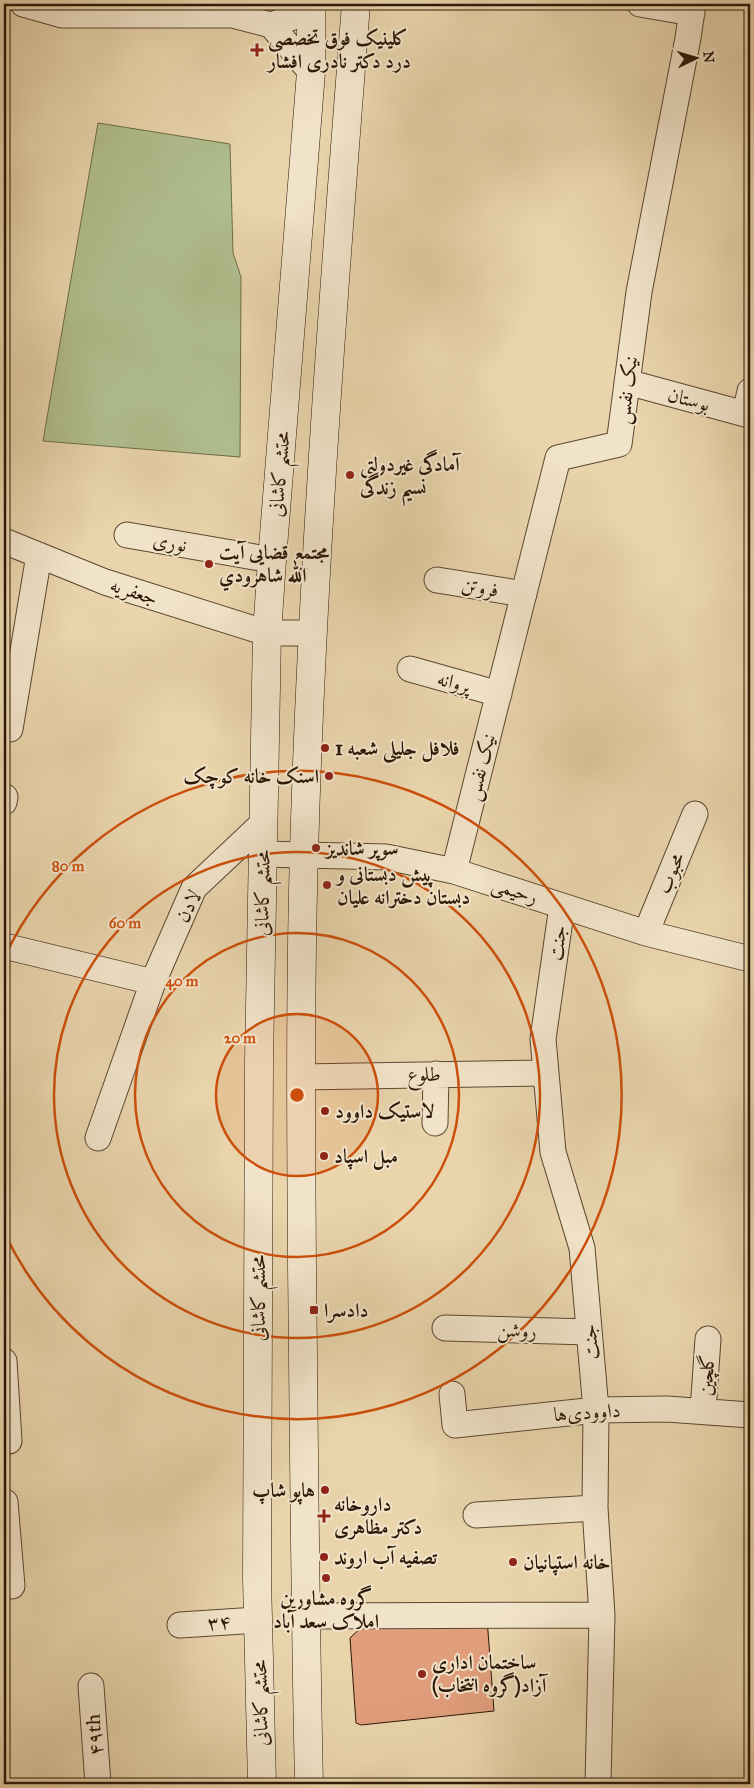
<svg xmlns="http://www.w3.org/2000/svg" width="754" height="1788" font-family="'IM FELL Great Primer',Amiri,serif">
<rect width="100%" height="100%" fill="#e9d4ac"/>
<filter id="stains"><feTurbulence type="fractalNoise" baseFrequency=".004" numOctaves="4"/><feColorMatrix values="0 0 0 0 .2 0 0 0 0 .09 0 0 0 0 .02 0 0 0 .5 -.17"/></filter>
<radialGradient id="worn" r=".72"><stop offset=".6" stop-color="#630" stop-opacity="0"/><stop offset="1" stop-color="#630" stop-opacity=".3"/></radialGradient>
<path fill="#b0be8e" stroke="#6e6b4a" d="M98,123l132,21 3,109 8,24 -1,180 -197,-16z"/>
<path fill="#e19e7c" stroke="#2c1807" d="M487,1618l7,93 -133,14 -5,-2 -6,-85 20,-19z"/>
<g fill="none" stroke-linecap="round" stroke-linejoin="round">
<g stroke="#5b4730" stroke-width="27">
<path id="street" d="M23,4l39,11h170l39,10
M640,4l52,9
M271,25l40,47
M271,25l39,-14
M627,382l118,32h5
M745,414l5,-23
M127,535l145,25
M4,541l101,41 162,51h46
M437,580l87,14
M410,669l89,25
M10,729l29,-174
M4,802l1,-5
M262,854l124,3 68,14 192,62 104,26
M454,871l104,-413 61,-14 20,-152 49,-254 5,-34
M562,906l-19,133 10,113 29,96 14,162 -1,98 7,107 -4,169
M646,933l49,-119
M4,946l149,36
M301,1077l245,-4
M435,1123l1,-49
M98,1138l55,-156 41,-94 69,-65
M445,1328l144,4
M4,1361l5,80
M452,1394l3,31 141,-15 71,-1 83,6
M703,1411l5,-72
M5,1502l7,84
M476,1515l119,-7
M305,1616l297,-1
M180,1625l78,-5
M91,1686l7,98"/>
</g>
<g stroke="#2c1807" stroke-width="29">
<path id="secondary" d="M262,1784l-5,-206 2,-517 8,-428 5,-73 39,-488v-68
M309,1784c-4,-173 -5,-346 -7,-519 -1,-137 -2,-275 2,-412 8,-283 30,-567 52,-849"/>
</g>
<use href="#street" stroke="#f1e3c9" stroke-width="25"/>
<use href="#secondary" stroke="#f1e3c9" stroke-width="28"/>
</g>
<circle cx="297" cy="1095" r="81" fill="#cc4f0b" fill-opacity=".12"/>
<g fill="none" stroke="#cc4f0b" stroke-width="2.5">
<circle cx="297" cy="1095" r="81"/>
<circle cx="297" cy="1095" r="162"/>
<circle cx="297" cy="1095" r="243"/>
<path d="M5 956A324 324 0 1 1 5 1234"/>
</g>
<g fill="#8f2418" stroke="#f1e3c9" stroke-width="2">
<path d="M254.5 42.5h5v5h5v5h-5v5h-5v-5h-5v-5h5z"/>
<circle cx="350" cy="475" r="5"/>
<circle cx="209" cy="564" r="5"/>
<circle cx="325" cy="748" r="5"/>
<circle cx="329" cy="776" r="5"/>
<circle cx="316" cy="848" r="5"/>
<circle cx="327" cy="885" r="5"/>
<circle cx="325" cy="1111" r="5"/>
<circle cx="324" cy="1156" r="5"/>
<rect x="309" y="1305" width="10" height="10" rx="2.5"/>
<circle cx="325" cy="1490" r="5"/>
<path d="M321.5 1508.5h5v5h5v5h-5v5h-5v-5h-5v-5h5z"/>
<circle cx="324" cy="1557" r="5"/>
<circle cx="513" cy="1562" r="5"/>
<circle cx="326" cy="1578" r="5"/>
<circle cx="422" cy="1674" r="5"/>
</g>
<g text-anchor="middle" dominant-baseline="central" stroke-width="4" stroke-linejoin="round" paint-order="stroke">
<g font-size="20" font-weight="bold" fill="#2c1807" stroke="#f1e3c9" text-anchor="start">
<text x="268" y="38">کلینیک فوق تخصصی<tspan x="268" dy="23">درد دکتر نادری افشار</tspan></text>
<text x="360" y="464">آمادگی غیردولتی<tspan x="360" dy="23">نسیم زندگی</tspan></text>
<text x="219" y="552">مجتمع قضایی آیت<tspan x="219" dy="23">الله شاهرودي</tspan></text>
<text x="335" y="748">فلافل جلیلی شعبه 1</text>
<text x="319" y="776" text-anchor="end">اسنک خانه کوچک</text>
<text x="326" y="848">سوپر شاندیز</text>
<text x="337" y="874">پیش دبستانی و<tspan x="337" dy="23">دبستان دخترانه علیان</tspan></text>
<text x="335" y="1111">لاستیک داوود</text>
<text x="334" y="1156">مبل اسپاد</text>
<text x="324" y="1310">دادسرا</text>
<text x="315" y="1490" text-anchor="end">هاپو شاپ</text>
<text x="334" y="1504">داروخانه<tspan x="334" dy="23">دکتر مظاهری</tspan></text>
<text x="334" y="1557">تصفیه آب اروند</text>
<text x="523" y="1562">خانه استپانیان</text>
<text x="326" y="1598" text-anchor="middle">گروه مشاورین<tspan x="326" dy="23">املاک سعد آباد</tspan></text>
<text x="432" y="1662">ساختمان اداری<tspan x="432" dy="23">آزاد(گروه انتخاب)</tspan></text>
</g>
<g font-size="20" fill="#2c1807" stroke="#f1e3c9">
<text transform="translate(626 390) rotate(-83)">نیک نفس</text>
<text transform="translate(689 399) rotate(15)">بوستان</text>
<text transform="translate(279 474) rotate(-85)">محتشم کاشانی</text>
<text transform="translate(170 542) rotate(10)">نوری</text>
<text transform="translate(480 587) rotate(9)">فروتن</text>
<text transform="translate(134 591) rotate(18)">جعفریه</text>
<text transform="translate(454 682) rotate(16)">پروانه</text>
<text transform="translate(480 767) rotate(-76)">نیک نفس</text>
<text transform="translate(670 873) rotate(-68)">محبوب</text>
<text transform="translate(515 890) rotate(18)">رحیمی</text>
<text transform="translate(262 893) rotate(-89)">محتشم کاشانی</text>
<text transform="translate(188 906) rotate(-63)">لادن</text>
<text transform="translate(557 943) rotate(-82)">جنت</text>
<text transform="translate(424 1074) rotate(-1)">طلوع</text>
<text transform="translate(258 1298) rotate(-90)">محتشم کاشانی</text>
<text transform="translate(517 1330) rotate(2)">روشن</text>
<text transform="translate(590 1342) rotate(-95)">جنت</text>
<text transform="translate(706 1375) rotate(-86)">گلچین</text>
<text transform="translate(587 1412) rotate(-4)">داوودی‌ها</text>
<text transform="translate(219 1622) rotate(-4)">۳۴</text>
<text transform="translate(260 1703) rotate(-91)">محتشم کاشانی</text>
<text transform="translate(94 1735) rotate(-94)">۴۹th</text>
</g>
</g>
<circle cx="297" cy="1095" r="8" fill="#cc4f0b" stroke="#f1e3c9" stroke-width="2.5"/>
<g font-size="15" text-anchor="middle" font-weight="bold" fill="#cc4f0b" stroke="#f1e3c9" stroke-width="4" stroke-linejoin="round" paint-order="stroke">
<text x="68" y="871">80 m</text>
<text x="125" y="928">60 m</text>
<text x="182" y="986">40 m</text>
<text x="240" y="1043">20 m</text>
</g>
<rect width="754" height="1788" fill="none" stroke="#e9d4ac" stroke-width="20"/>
<rect x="5" y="5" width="744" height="1778" fill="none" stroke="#2c1807" stroke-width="2.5"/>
<rect x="10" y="10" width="734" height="1768" fill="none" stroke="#2c1807"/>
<g transform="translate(696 58) rotate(85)" stroke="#f1e3c9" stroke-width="4" paint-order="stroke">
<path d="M0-4L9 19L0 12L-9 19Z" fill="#2c1807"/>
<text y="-8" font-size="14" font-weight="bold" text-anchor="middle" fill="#2c1807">N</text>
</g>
<rect width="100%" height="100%" filter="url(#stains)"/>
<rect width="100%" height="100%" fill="url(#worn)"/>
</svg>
